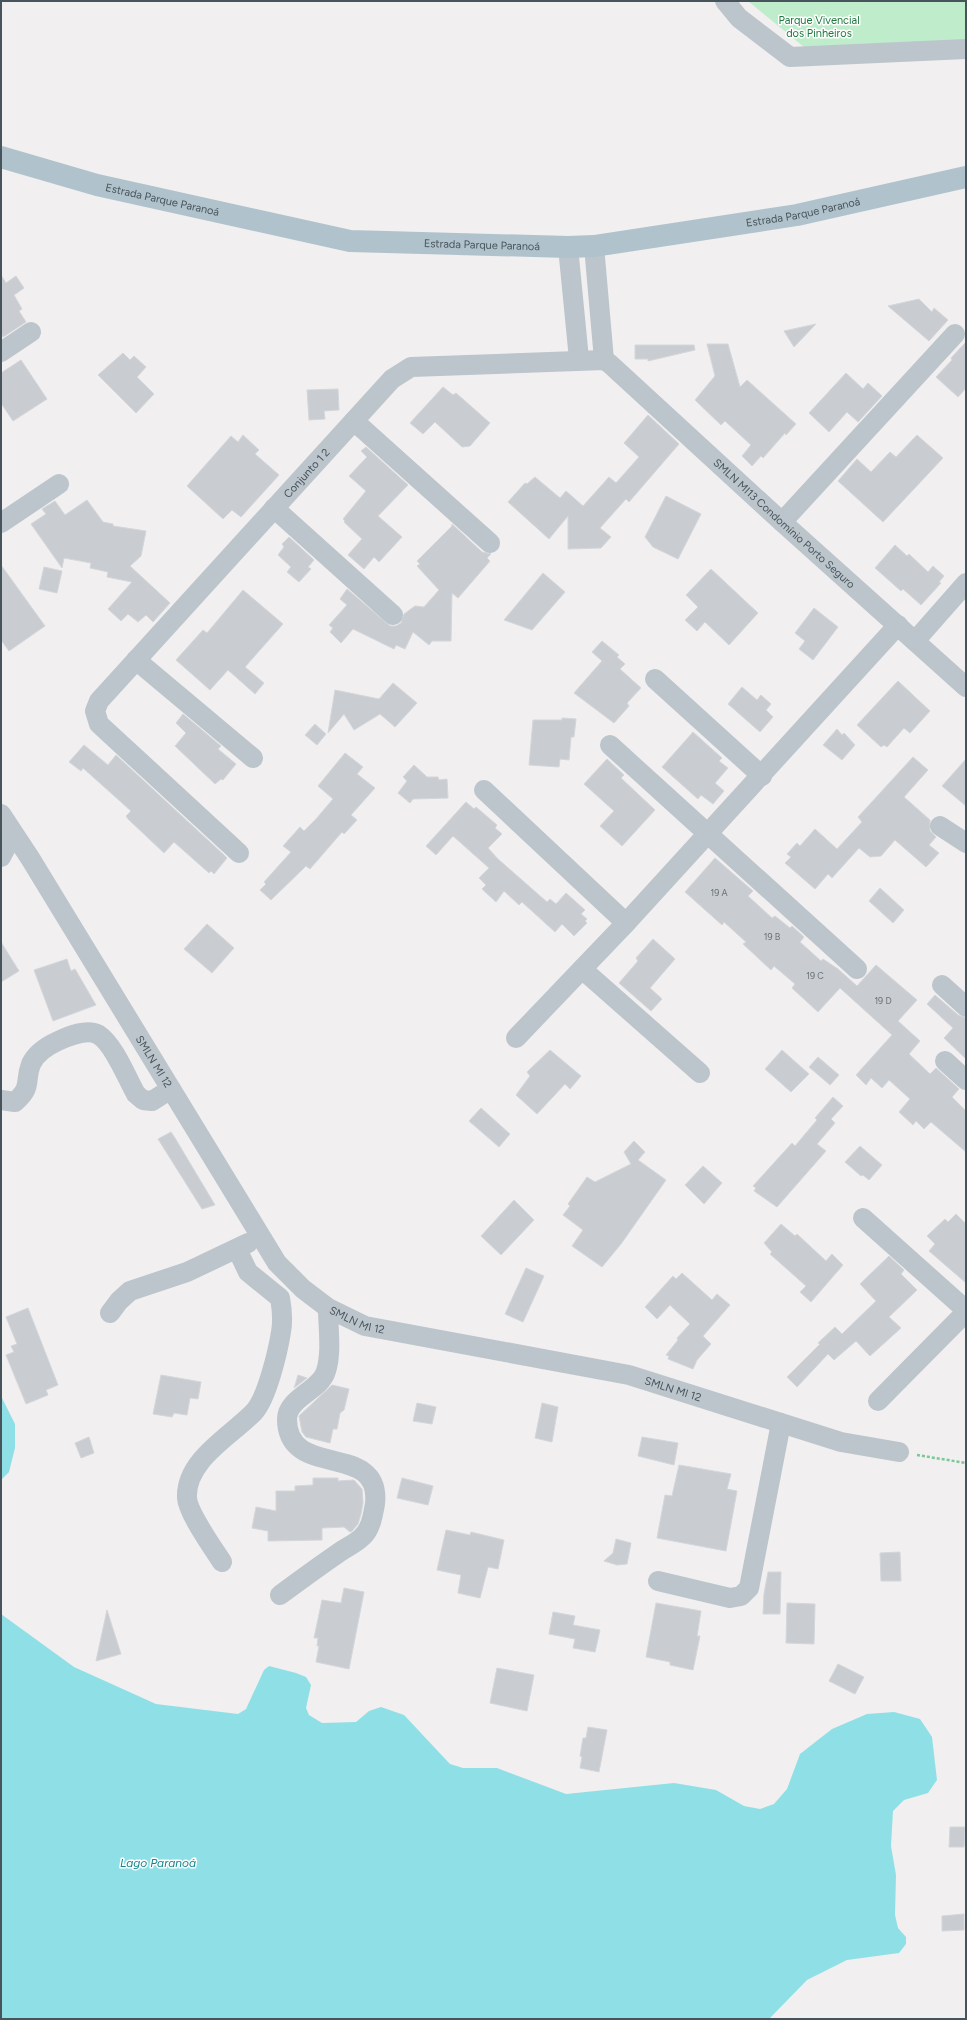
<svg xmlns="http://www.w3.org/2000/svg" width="967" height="2020" font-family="Figtree,sans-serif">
<rect width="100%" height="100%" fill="#f1efef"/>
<path fill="#bfeccb" d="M748,1h218v40l-156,11z"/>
<path fill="#8fe0e6" d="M1,1396l14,28v24l-6,24 -8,8z
M1,1614l73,53 82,37 82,10 8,-5 18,-39 5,-4 27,7 10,4 5,8 -5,23 3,7 13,8 34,-1 13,-11 12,-4 23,8 46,49 13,4h34l69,26 108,-11 42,7 28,16 16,3 14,-5 13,-15 13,-35 32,-25 35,-15 27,-2 26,7 12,18 5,43 -9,13 -24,7 -11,11 -2,35 5,29 -1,40 3,13 8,9v7l-7,9 -52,7 -40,20 -38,39h-768z"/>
<path fill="#c9ccd1" stroke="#d3d6da" d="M1,275l5,8 10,-7 8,12 -10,7 8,14 -3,2 7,11 -23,15 -2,-5z
M919,299l13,13 2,-4 14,12 -19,21 -41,-35z
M816,324l-22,23 -10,-16z
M966,342v46l-8,9 -22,-20 16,-17 -1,-2z
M707,344h21l12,43 7,-7 49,44 -10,11 -1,-2 -22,25 -2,-2 -9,10 -10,-10 9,-11 -26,-24 -4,4 -26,-25 20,-24z
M635,345h59l1,5 -47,11v-2h-13z
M123,353l7,7 4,-4 12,11 -9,10 17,17 -18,19 -38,-38z
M21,360l26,39 -34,22 -12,-18v-30z
M846,373l17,16 5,-6 14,13 -24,26 -11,-10 -18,20 -20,-19z
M443,387l10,8 3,-2 34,30 -20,23 -8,1 -27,-25 -12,12 -13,-11z
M338,389l1,21 -15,1 1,8 -16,1 -2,-30z
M648,415l31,29 -50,58 -3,-3 -26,29 11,9 -10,11 -33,1v-33l-19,23 -41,-37 17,-19 2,1 8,-7 25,21 6,-7 17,15 26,-29 7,6 23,-26 -15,-14z
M243,435l16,15 -4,4 24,21 -38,42 -9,-7 -9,9 -36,-33 44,-50 7,6z
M917,435l26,23 -60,64 -45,-41 19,-22 14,13 19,-20 6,5z
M366,447l42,38 -30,31 24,21 -23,25 -5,-5 -10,12 -16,-14 14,-16 -18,-17 1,-1 -2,-2 23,-28 -17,-15 18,-19 -6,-6z
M666,496l35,18 -23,45 -25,-12 -8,-10z
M87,500l16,22 10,2v2l33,5 -5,25 -11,10 40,37 -17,19 -7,-7 -8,7 -10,-8 -7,7 -13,-12 24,-27 -25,-5 1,-5 -18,-4 1,-5 -27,-5 -2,10 -31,-44 15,-10 -4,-5 13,-8 10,14z
M452,524l30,28 9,2 -4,4 3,3 -32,37 -6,-5 -1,48h-19l-3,4 -16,-13 -8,17 -9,-4 -2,4 -41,-20 -12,14 -11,-11 3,-4 -4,-3 18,-20 -7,-6 7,-10 43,37h6l5,-3 3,-9 11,-8 9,1 15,-17 -22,-24 3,-2 -3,-3 35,-35z
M289,537l25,23 -6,7 3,2 -12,13 -12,-10 4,-5 -13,-12 6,-8 -2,-3z
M895,545l12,11 2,-2 19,18 5,-6 11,10 -5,6 2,1 -20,22 -18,-16 -2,2 -26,-23z
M1,565l44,61 -36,25 -8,-11z
M44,567l18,4 -5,22 -18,-4z
M711,569l47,44 -29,32 -24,-23 -8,9 -12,-11 13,-13 -12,-12z
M543,573l22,19 -33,38 -28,-10z
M243,590l40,34 -38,43 19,16 -9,11 -27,-24 -18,20 -34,-30 27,-30 4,3z
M814,608l24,19 -25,33 -14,-11 6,-8 -10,-8z
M602,641l17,14 -2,2 8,7 -5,5 21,19 -14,15 2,3 -15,17 -40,-30 28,-32 -10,-9z
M898,681l32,30 -20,22 -6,-5 -17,19 -3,-2 -3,2 -24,-22z
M393,683l24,20 -22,24 -15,-13 -26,16 -10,-16 -16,19 7,-43 44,9z
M742,687l15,13 4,-5 10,9 -5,6 7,7 -13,15 -32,-28z
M183,714l38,32 -3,3 18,15 -13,16 -2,-1 -6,5 -40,-38 11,-13 -10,-10z
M562,718l14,1 -2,18h-3l-2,23 -9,-1 -1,8 -30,-2 4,-45h29z
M315,724l11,10 -9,11 -12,-10z
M837,729l5,6 2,-2 11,12 -13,15 -19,-15z
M693,732l29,26 -3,3 9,7 -13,15 9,8 -11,13 -12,-9 -3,4 -36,-32z
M84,745l24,20 8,-10 108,100 3,3 -13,16 -3,-3 -2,2 -35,-31 -10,11 -36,-34 -2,-3 5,-5 -48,-43 -2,3 -12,-9z
M345,753l18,14 -6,7 18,14 -24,27 6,5 -13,14 -2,-2 -32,37 -4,-3 -35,34 -11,-10 6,-6 -2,-2 27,-30 -8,-6 17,-19 4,4 12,-12 17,-20 -15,-13z
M913,757l15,13 -24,27 26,23v11l6,6 -7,8 10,8 -13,14 -31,-27 -14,16 -11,1 -11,-9 -27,30 -4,-4 -13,15 -30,-26 6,-6 -4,-3 10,-11 3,3 15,-17 22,20 25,-27 -4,-5z
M607,759l17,16 -3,3 34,32 -33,36 -22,-20 14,-15 -30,-27z
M966,759v47l-24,-20z
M414,765l13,12h11l1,3 8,-1 1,19 -35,1 -3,4 -12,-10 9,-12 -4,-4z
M466,802l8,7 2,-2 21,18 -2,3 7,6 -14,14 10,11 49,43 3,-3 6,5 10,-11 19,17 -4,4 6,5 -2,2 2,2 -13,13 -12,-12 -7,8 -33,-30 -3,3 -15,-14 -8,11 -14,-13 4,-4 -7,-7 10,-10 -36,-32 -17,19 -10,-9z
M715,858l38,33 -5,5 24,22 3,-2 15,12 2,-2 12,11 -4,5 21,19 2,-2 15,10 19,17 19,-21 41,35 -19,21 22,20 -11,13 21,20 6,-6 23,21 -7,8 14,14v41l-35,-30 -7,7 -8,-8 -3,4 -14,-13 11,-13 -21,-19 -7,8 -11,-10 -5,7 -10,-10 36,-40 -52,-47 -22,24 -26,-24 3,-4 -21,-18 -3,4 -28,-26 3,-2 -22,-20 -2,3 -37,-33z
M880,888l24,22 -11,13 -24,-22z
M207,924l27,24 -22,25 -28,-24z
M653,939l22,20 -25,29 12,11 -11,12 -32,-28 19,-22 -2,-3z
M1,942l18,29 -18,11z
M67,959l4,12 4,-2 21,36 -43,16 -19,-51z
M935,995l23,20 8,3v41l-22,-21 9,-10 -26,-24z
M550,1050l31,26 -11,13 -5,-5 -28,30 -21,-19 14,-19 -3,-4z
M782,1050l27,24 -18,18 -26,-23z
M818,1057l21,18 -9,10 -21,-18z
M833,1097l10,9 -12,13 4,4 -18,21 9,7 -49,56 -23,-16 2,-3 -3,-2 39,-43 3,3 22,-26 -2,-2z
M481,1108l29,26 -11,13 -30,-26z
M171,1132l4,6 40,67 -13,4 -44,-70z
M634,1141l11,11 -7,8 28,20 -45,64 -19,23 -30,-21 11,-16 -20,-15 7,-9 -2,-2 19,-27 8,5 36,-18 -7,-12z
M860,1146l22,19 -13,15 -6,-5 -2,1 -16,-14z
M703,1166l19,17 -18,21 -19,-19z
M514,1200l20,20 -33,35 -20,-19z
M956,1214l10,10v59l-37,-32 6,-7 -8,-8 18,-17 3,3z
M781,1224l14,12 2,-2 29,27 6,-7 11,11 -32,37 -11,-10 6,-6 -36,-32 2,-2 -8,-9z
M889,1256l15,14 -3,4 16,16 -28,27 12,11 -31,28 -14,-15 -22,19 -6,-6 -31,33 -10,-10 33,-33 -2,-1 17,-16 7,7 34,-33 -16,-17z
M526,1268l18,8 -21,46 -18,-8z
M682,1273l30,27 5,-6 13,11 -27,31 8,8 -14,16 -4,9 -25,-10 1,-3 -3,-1 12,-15 -1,-2 13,-14 -20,-19 -13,14 -12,-12 28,-31 3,3z
M28,1308l30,77 -12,5 2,5 -22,9 -20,-49 8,-3 -3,-6 6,-2 -11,-27z
M161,1375l40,7 -3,17 -8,-1 -3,17 -13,-2 -2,4 -19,-3z
M298,1375l9,3 -13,10 2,-6z
M332,1385l17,4 -5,21 -4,3 -3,16h-4l-3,14 -24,-6 -4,-5 -3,-16z
M417,1403l19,4 -4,17 -19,-3z
M542,1403l16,4 -6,35 -17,-4z
M89,1437l5,16 -13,5 -6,-15z
M642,1437l36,6 -4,22 -36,-9z
M679,1465l52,9 -4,15 10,2 -11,60 -69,-13 8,-43 7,1z
M313,1478h25v3l16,-1 8,9 1,14 -2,11 -3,10 -6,7 -2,1 -6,-5 -22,1v12l-54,1v-10l-16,-3 4,-21 20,4v-20h19v-5l18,-1z
M402,1478l31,8 -5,19 -31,-7z
M446,1530l24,5 1,-3 33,8 -6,29 -10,-2 -8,31 -22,-5 3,-18 -24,-5z
M616,1539l15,4 -4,21 -10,1 -13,-4 9,-8z
M900,1552l1,29h-20l-1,-28z
M768,1572h13l-1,42h-17l1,-20z
M344,1588l20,4 -15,77 -33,-7 3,-16h-2l1,-8h-4l8,-38 19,3z
M656,1603l45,8 -4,25h3l-7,34 -23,-5v-3l-24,-5z
M787,1603l28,1 -1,40 -28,-1z
M107,1610l14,44 -25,7z
M553,1612l22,4 -2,9 27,5 -5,22 -22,-4 2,-9 -26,-5z
M838,1664l26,13 -9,17 -26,-13z
M497,1668l37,7 -7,36 -37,-8z
M588,1727l19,3 -8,42 -19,-4 2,-11 -2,-1 3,-18h3z
M950,1827h15l-1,20h-15z
M964,1914v16l-22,1v-15z"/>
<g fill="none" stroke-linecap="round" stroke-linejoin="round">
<path stroke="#7ac897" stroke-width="2.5" stroke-dasharray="3 2" stroke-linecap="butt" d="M917,1455l49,8"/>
<g stroke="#bbc5cb" stroke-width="20">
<path d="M725,1l14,17 51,39 176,-8"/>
<path d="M594,246l10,114"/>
<path d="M568,247l11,112"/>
<path d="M1,352l30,-20"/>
<path d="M354,421l136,122"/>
<path d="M274,508l119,107"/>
<path d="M782,522l173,-188"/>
<path d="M1,523l58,-39"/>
<path d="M915,641l51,-58"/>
<path d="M136,660l117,98"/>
<path d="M655,679l107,97"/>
<path d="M610,745l247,224"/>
<path d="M484,790l142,133"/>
<path id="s1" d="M1,814l29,44 247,405 26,26 25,19 37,18 264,49 212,67 58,10"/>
<path d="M940,826l26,17"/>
<path id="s2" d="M239,853l-140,-129 -4,-13 4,-10 293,-322 19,-12 193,-7 6,4 172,158 184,165"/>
<path d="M1,857l12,-23"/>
<path d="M582,969l118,104"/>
<path d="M942,985l24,22"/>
<path d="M516,1038l110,-115 272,-298"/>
<path d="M945,1061l21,19"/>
<path d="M1,1100l14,2c18,-16 9,-20 16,-38 5,-11 16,-18 27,-23 11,-5 29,-13 41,-6 15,10 28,43 37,59l7,6 9,1 19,-12"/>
<path d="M863,1218l103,92"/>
<path d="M110,1313l9,-12 11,-10 57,-19 61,-29"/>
<path d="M878,1401l88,-89"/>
<path d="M222,1562c-9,-14 -34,-49 -35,-64 -2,-38 44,-62 67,-86 13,-14 24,-61 27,-80 2,-11 1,-23 -1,-34l-32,-26 -11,-23"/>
<path d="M658,1581l72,17 11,-2 8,-8 32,-165"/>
<path d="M280,1595c19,-14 38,-28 57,-41 8,-6 18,-10 25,-17 9,-8 11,-22 13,-33 7,-64 -88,-23 -88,-85 0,-21 34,-29 39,-48 6,-19 2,-43 2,-63"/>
</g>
<path stroke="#b0c2cc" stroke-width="22" id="s3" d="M1,157l96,28 253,56 218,6 26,-1 203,-31 169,-38"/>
</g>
<g text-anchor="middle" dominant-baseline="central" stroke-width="3" stroke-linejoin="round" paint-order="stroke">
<g font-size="9" fill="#687278">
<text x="719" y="892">19 A</text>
<text x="772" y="936">19 B</text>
<text x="815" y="975">19 C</text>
<text x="883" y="1000">19 D</text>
</g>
<g font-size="11" fill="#1d783e" stroke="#fff">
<text x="819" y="20">Parque Vivencial<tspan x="819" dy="13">dos Pinheiros</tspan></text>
</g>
<g font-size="11" fill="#48545b" stroke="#fff">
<text stroke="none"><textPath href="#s3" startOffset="167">Estrada Parque Paranoá</textPath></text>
<text stroke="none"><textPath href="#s3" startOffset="815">Estrada Parque Paranoá</textPath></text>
<text stroke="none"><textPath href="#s3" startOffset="491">Estrada Parque Paranoá</textPath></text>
<text stroke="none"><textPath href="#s2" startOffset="523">Conjunto 1 2</textPath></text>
<text stroke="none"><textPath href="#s2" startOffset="1109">SMLN MI13 Condomínio Porto Seguro</textPath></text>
<text stroke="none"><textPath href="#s1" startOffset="291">SMLN MI 12</textPath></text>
<text stroke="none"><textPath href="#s1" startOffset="627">SMLN MI 12</textPath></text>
<text stroke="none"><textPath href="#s1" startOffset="951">SMLN MI 12</textPath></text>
</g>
<g font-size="12" font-style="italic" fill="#14838b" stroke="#fff">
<text x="158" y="1863">Lago Paranoá</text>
</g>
</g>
<rect width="967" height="2020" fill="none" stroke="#48545b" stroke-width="4"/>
</svg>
